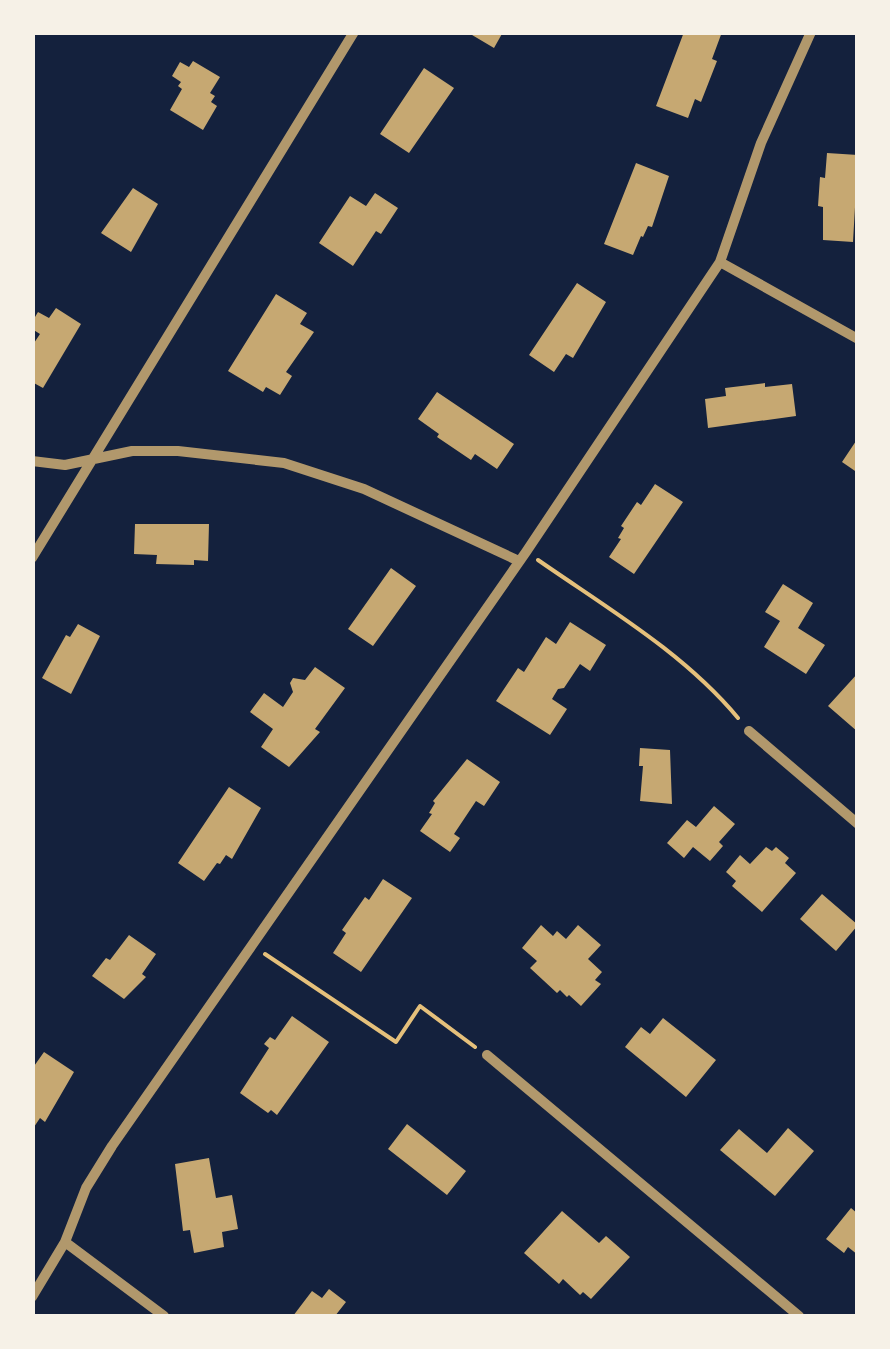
<svg xmlns="http://www.w3.org/2000/svg" width="890" height="1349" font-family="'Space Grotesk',sans-serif">
<rect width="100%" height="100%" fill="#14213d"/>
<path fill="#c6a872" d="M467,32h36l-9,16z
M684,32h38l-10,27 5,2 -16,41 -6,-3 -7,19 -32,-12z
M193,61l27,16 -10,16 5,3 -4,6 6,4 -14,24 -33,-20 12,-21 -4,-3 3,-4 -9,-6 8,-14 9,5z
M424,68l30,20 -45,65 -29,-19z
M827,153l31,2 -5,87 -30,-2v-33l-5,-1 2,-29 5,1z
M636,163l33,13 -17,51 -4,-1 -5,11 -2,-1 -8,19 -29,-11z
M133,188l25,16 -27,48 -30,-19z
M375,193l23,15 -17,26 -5,-3 -23,35 -34,-23 31,-47 16,10z
M577,283l29,19 -33,56 -7,-4 -12,18 -25,-17z
M276,294l31,19 -7,11 14,8 -28,40 6,4 -12,19 -14,-8 -3,5 -35,-21z
M56,308l25,16 -38,64 -11,-6v-36l8,-12 -8,-5v-7l6,-10 11,6z
M765,383v4l27,-3 4,32 -88,12 -3,-29 21,-3 -1,-8z
M437,392l77,52 -17,25 -22,-15 -4,6 -34,-23 2,-3 -21,-15z
M858,438v35l-16,-11z
M655,484l28,18 -49,72 -25,-17 12,-18 -3,-1 6,-10 -3,-2 16,-24 4,3z
M135,524h74l-1,37 -14,-1v5l-38,-1 1,-9 -23,-1z
M391,568l25,18 -43,60 -25,-17z
M783,584l30,19 -15,25 27,17 -19,29 -42,-27 16,-26 -15,-9z
M570,622l36,23 -16,26 -10,-7 -16,24 -6,1 -6,10 15,10 -17,26 -54,-34 22,-33 6,4 22,-35 10,7z
M78,624l22,12 -29,58 -29,-16 24,-43 4,2z
M315,667l30,21 -30,41 5,3 -31,35 -28,-20 12,-18 -23,-17 14,-19 19,14 10,-15 -3,-9 3,-5 12,2z
M858,673v59l-30,-26z
M640,748l30,2 2,54 -32,-3 3,-35h-4z
M467,759l33,23 -16,24 -8,-5 -22,33 6,4 -10,14 -30,-21 12,-17 -3,-1 6,-10 -2,-2z
M229,787l32,21 -29,51 -6,-4 -6,9 -3,-1 -13,18 -26,-18z
M714,806l21,18 -16,18 4,4 -13,15 -17,-14 -9,11 -17,-15 20,-23 9,7z
M766,847l6,4 4,-4 13,11 -4,5 11,10 -34,39 -30,-26 4,-5 -10,-9 14,-17 10,9z
M383,879l29,19 -51,74 -28,-19 13,-20 -4,-3 23,-33 4,3z
M822,894l36,31 -22,26 -36,-32z
M541,925l12,11 4,-5 9,8 12,-14 23,20 -13,14 14,13 -7,8 6,4 -20,22 -12,-11 -2,2 -7,-7 -3,3 -27,-25 7,-7 -15,-13z
M129,935l27,19 -14,20 4,3 -22,22 -32,-23 14,-18 4,2z
M292,1016l37,26 -52,73 -6,-5 -3,3 -28,-20 29,-45 -5,-4 6,-7 5,3z
M663,1018l53,42 -30,37 -61,-50 16,-20 9,7z
M44,1052l30,20 -29,50 -5,-4 -8,12v-61z
M407,1124l59,47 -19,24 -59,-46z
M788,1128l26,23 -39,45 -55,-46 19,-21 28,24z
M209,1158l7,40 16,-3 6,34 -16,3 2,15 -30,6 -4,-23 -7,1 -8,-67z
M851,1208l7,6v41l-10,-8 -4,6 -18,-14z
M562,1211l37,32 7,-7 24,21 -39,42 -8,-7 -3,3 -17,-16 -4,5 -35,-31z
M329,1289l17,13 -11,14h-42l19,-25 10,7z"/>
<g fill="none" stroke-linecap="round" stroke-linejoin="round">
<path stroke="#e5c07b" stroke-width="4" d="M538,560c69,48 146,93 200,158
M265,954l131,88 24,-36 55,41"/>
<path stroke="#b1986c" stroke-width="10" d="M720,262l138,77
M32,461l33,4 67,-14h46l106,12 80,26 155,72
M32,558l322,-526
M749,731l109,93
M487,1055l312,261
M65,1242l99,74
M32,1297l33,-55 21,-54 26,-42 414,-594 194,-290 41,-119 50,-111"/>
</g>
<rect width="890" height="1349" fill="none" stroke="#f6f1e7" stroke-width="70"/>
</svg>
